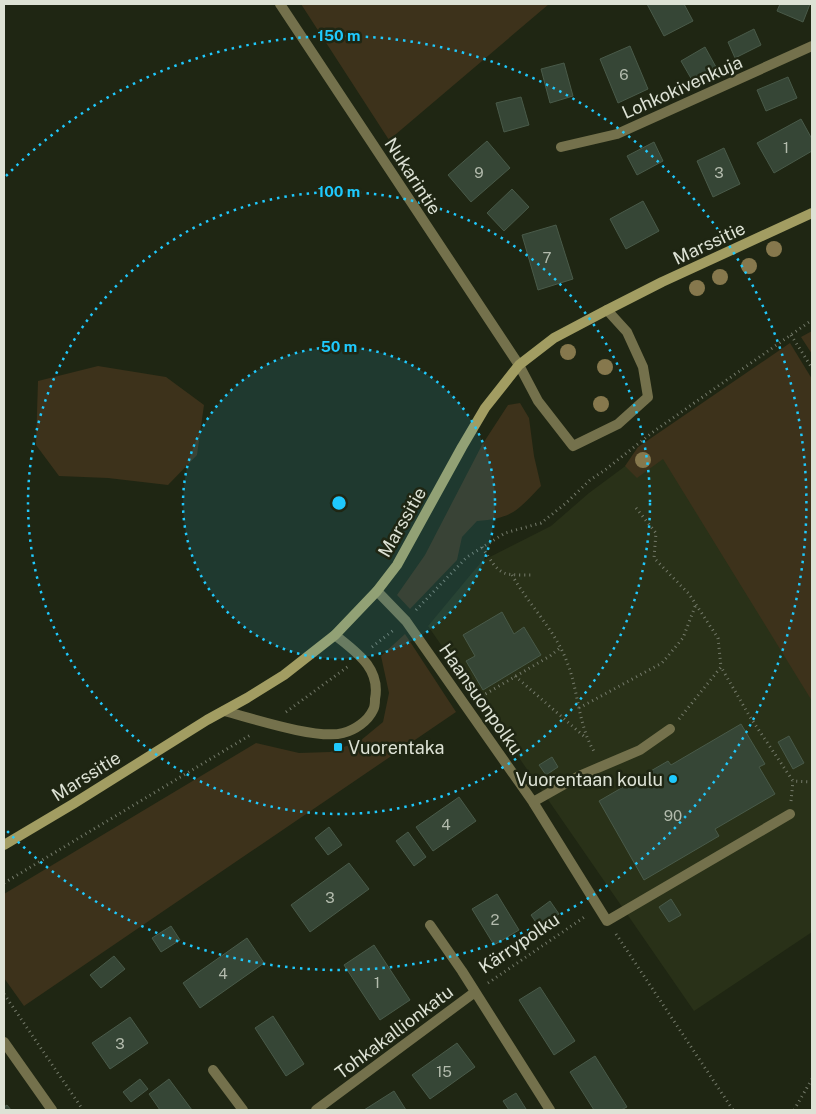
<svg xmlns="http://www.w3.org/2000/svg" width="816" height="1114" font-family="'Public Sans',sans-serif">
<rect width="100%" height="100%" fill="#1f2613"/>
<path fill="#293118" d="M812,381v551l-118,79 -266,-385 54,-65 69,-35 38,-33 58,-43z"/>
<path fill="#3d321b" d="M301,4h248l-160,136z
M812,331v23l-11,-17z
M790,343l22,36v322l-149,-242 -26,19 -12,-12 13,-19z
M98,366l68,11 38,28 -7,50 -29,30 -60,-7 -49,-2 -23,-31 2,-64z
M520,403l9,15 5,38 7,30c-24,25 -28,32 -64,35l-15,16 -5,23 -47,49 -13,-14 28,-40 57,-110 26,-40z
M405,634l51,78 -432,294 -20,-28v-84l252,-151 43,10 31,-1 30,-11 23,-19 6,-29 -8,-37z"/>
<path fill="#364636" stroke="#495a49" d="M647,4h37l9,17 -29,15z
M780,4h30l-7,18 -26,-11z
M754,29l7,16 -26,13 -7,-16z
M630,46l18,43 -30,14 -18,-44z
M705,47l11,20 -24,13 -11,-19z
M564,63l9,33 -23,7 -9,-34z
M788,77l9,21 -31,13 -9,-21z
M521,97l8,28 -25,7 -8,-29z
M801,119l11,20v12l-38,22 -17,-30z
M487,141l23,27 -39,34 -23,-27z
M654,142l9,19 -26,14 -10,-19z
M724,148l16,36 -27,13 -16,-36z
M512,189l17,18 -25,24 -17,-18z
M643,201l16,30 -33,18 -16,-30z
M556,225l17,54 -35,11 -16,-55z
M502,612l12,22 10,-7 17,28 -58,35 -17,-29 9,-5 -12,-21z
M741,724l24,40 -6,3 16,27 -60,35 4,7 -75,44 -45,-79 69,-40 3,4z
M789,736l15,27 -11,6 -15,-27z
M552,757l6,10 -12,8 -7,-10z
M459,797l17,24 -43,30 -17,-24z
M329,827l13,18 -14,10 -13,-17z
M408,832l18,25 -12,9 -18,-25z
M349,863l20,26 -59,43 -19,-27z
M497,894l22,36 -25,15 -22,-36z
M671,899l10,16 -12,7 -10,-15z
M550,901l9,13 -19,14 -9,-13z
M171,926l9,14 -19,12 -9,-14z
M247,938l17,25 -64,45 -17,-25z
M374,945l36,55 -30,20 -36,-55z
M114,956l11,13 -24,19 -11,-13z
M540,987l35,54 -21,14 -35,-55z
M273,1016l31,48 -18,12 -31,-48z
M130,1017l18,26 -38,26 -18,-26z
M457,1043l18,24 -45,32 -18,-24z
M595,1056l32,51 -6,3h-27l-24,-38z
M140,1079l8,10 -17,13 -8,-10z
M169,1079l23,31h-32l-11,-16z
M394,1091l12,19h-42z
M516,1093l10,16 -1,1h-16l-6,-9z
M7,1105l4,5h-7v-3z"/>
<g fill="none" stroke-linecap="round" stroke-linejoin="round">
<path stroke="#757b6b" stroke-width="3" stroke-dasharray="1 4" stroke-linecap="butt" d="M791,335l21,33
M636,508l20,25 -2,25 35,36 29,44 3,29
M482,547c19,29 17,28 51,28
M512,575c17,30 43,55 55,87 12,30 11,64 28,91
M416,610l51,-53 38,-24 36,-10 24,-19 25,-24 15,-10 48,-38 159,-112
M372,647l23,-18
M515,676l71,62
M477,699l73,-43 10,-8
M579,708l83,-45 21,-25 13,-34
M286,712l64,-47
M679,719l42,-52 29,50 43,64 19,1
M791,801l2,-20
M4,883l248,-149
M616,934l117,176
M488,983l98,-67
M4,994l79,116
M794,1110l18,-31"/>
<path stroke="#74714c" stroke-width="10" d="M280,4l239,361 19,36 35,45 45,-22 30,-27 -5,-30 -16,-35 -20,-22
M377,591l29,30 127,181 74,119 183,-107
M224,711c27,7 93,29 119,22 12,-3 25,-12 30,-23 2,-3 2,-8 2,-11 6,-31 -19,-47 -40,-64
M533,802l46,-26 61,-26 30,-21"/>
<path stroke="#74714c" stroke-width="10" d="M561,147l56,-13 195,-88
M430,925l32,46 88,139
M4,1042l48,68
M213,1070l30,40
M316,1110l159,-118"/>
<path stroke="#a29d62" stroke-width="10" d="M4,845l69,-41 134,-84 40,-22 37,-23 51,-40 42,-44 20,-26 65,-118 23,-39 34,-43 35,-27 53,-28 55,-28 150,-69"/>
</g>
<g fill="#86784d">
<circle cx="774" cy="249" r="8"/>
<circle cx="749" cy="266" r="8"/>
<circle cx="720" cy="277" r="8"/>
<circle cx="697" cy="288" r="8"/>
<circle cx="568" cy="352" r="8"/>
<circle cx="605" cy="367" r="8"/>
<circle cx="601" cy="404" r="8"/>
<circle cx="643" cy="460" r="8"/>
</g>
<circle cx="339" cy="503" r="156" fill="#1fc9fd" fill-opacity=".12"/>
<g fill="none" stroke="#1fc9fd" stroke-width="2.5" stroke-dasharray="2.5 5">
<circle cx="339" cy="503" r="156"/>
<circle cx="339" cy="503" r="311"/>
<path d="M6 176A467 467 0 1 1 6 830"/>
</g>
<g fill="#1fc9fd" stroke="#1f2613" stroke-width="2">
<rect x="333" y="742" width="10" height="10" rx="2.5"/>
<circle cx="673" cy="779" r="5"/>
</g>
<g text-anchor="middle" dominant-baseline="central" stroke-width="5" stroke-linejoin="round" paint-order="stroke">
<g font-size="15" fill="#b3bbad">
<text x="624" y="74">6</text>
<text x="786" y="147">1</text>
<text x="479" y="172">9</text>
<text x="719" y="172">3</text>
<text x="547" y="257">7</text>
<text x="673" y="815">90</text>
<text x="446" y="824">4</text>
<text x="330" y="897">3</text>
<text x="495" y="919">2</text>
<text x="223" y="973">4</text>
<text x="377" y="982">1</text>
<text x="120" y="1043">3</text>
<text x="444" y="1071">15</text>
</g>
<g font-size="18" fill="#dde2d5" stroke="#1f2613">
<text transform="translate(682 87) rotate(-24)">Lohkokivenkuja</text>
<text transform="translate(413 176) rotate(57)">Nukarintie</text>
<text transform="translate(709 243) rotate(-25)">Marssitie</text>
<text transform="translate(402 522) rotate(-60)">Marssitie</text>
<text transform="translate(481 699) rotate(55)">Haansuonpolku</text>
<text transform="translate(86 776) rotate(-32)">Marssitie</text>
<text transform="translate(519 943) rotate(-34)">Kärrypolku</text>
<text transform="translate(394 1032) rotate(-37)">Tohkakallionkatu</text>
</g>
<g font-size="18" fill="#dde2d5" stroke="#1f2613" text-anchor="start">
<text x="348" y="747">Vuorentaka</text>
<text x="663" y="779" text-anchor="end">Vuorentaan koulu</text>
</g>
</g>
<circle cx="339" cy="503" r="8" fill="#1fc9fd" stroke="#1f2613" stroke-width="2.5"/>
<g font-size="15" text-anchor="middle" font-weight="bold" fill="#1fc9fd" stroke="#1f2613" stroke-width="5" stroke-linejoin="round" paint-order="stroke">
<text x="339" y="41">150 m</text>
<text x="339" y="197">100 m</text>
<text x="339" y="352">50 m</text>
</g>
<rect width="816" height="1114" fill="none" stroke="#dde2d5" stroke-width="10"/>
</svg>
